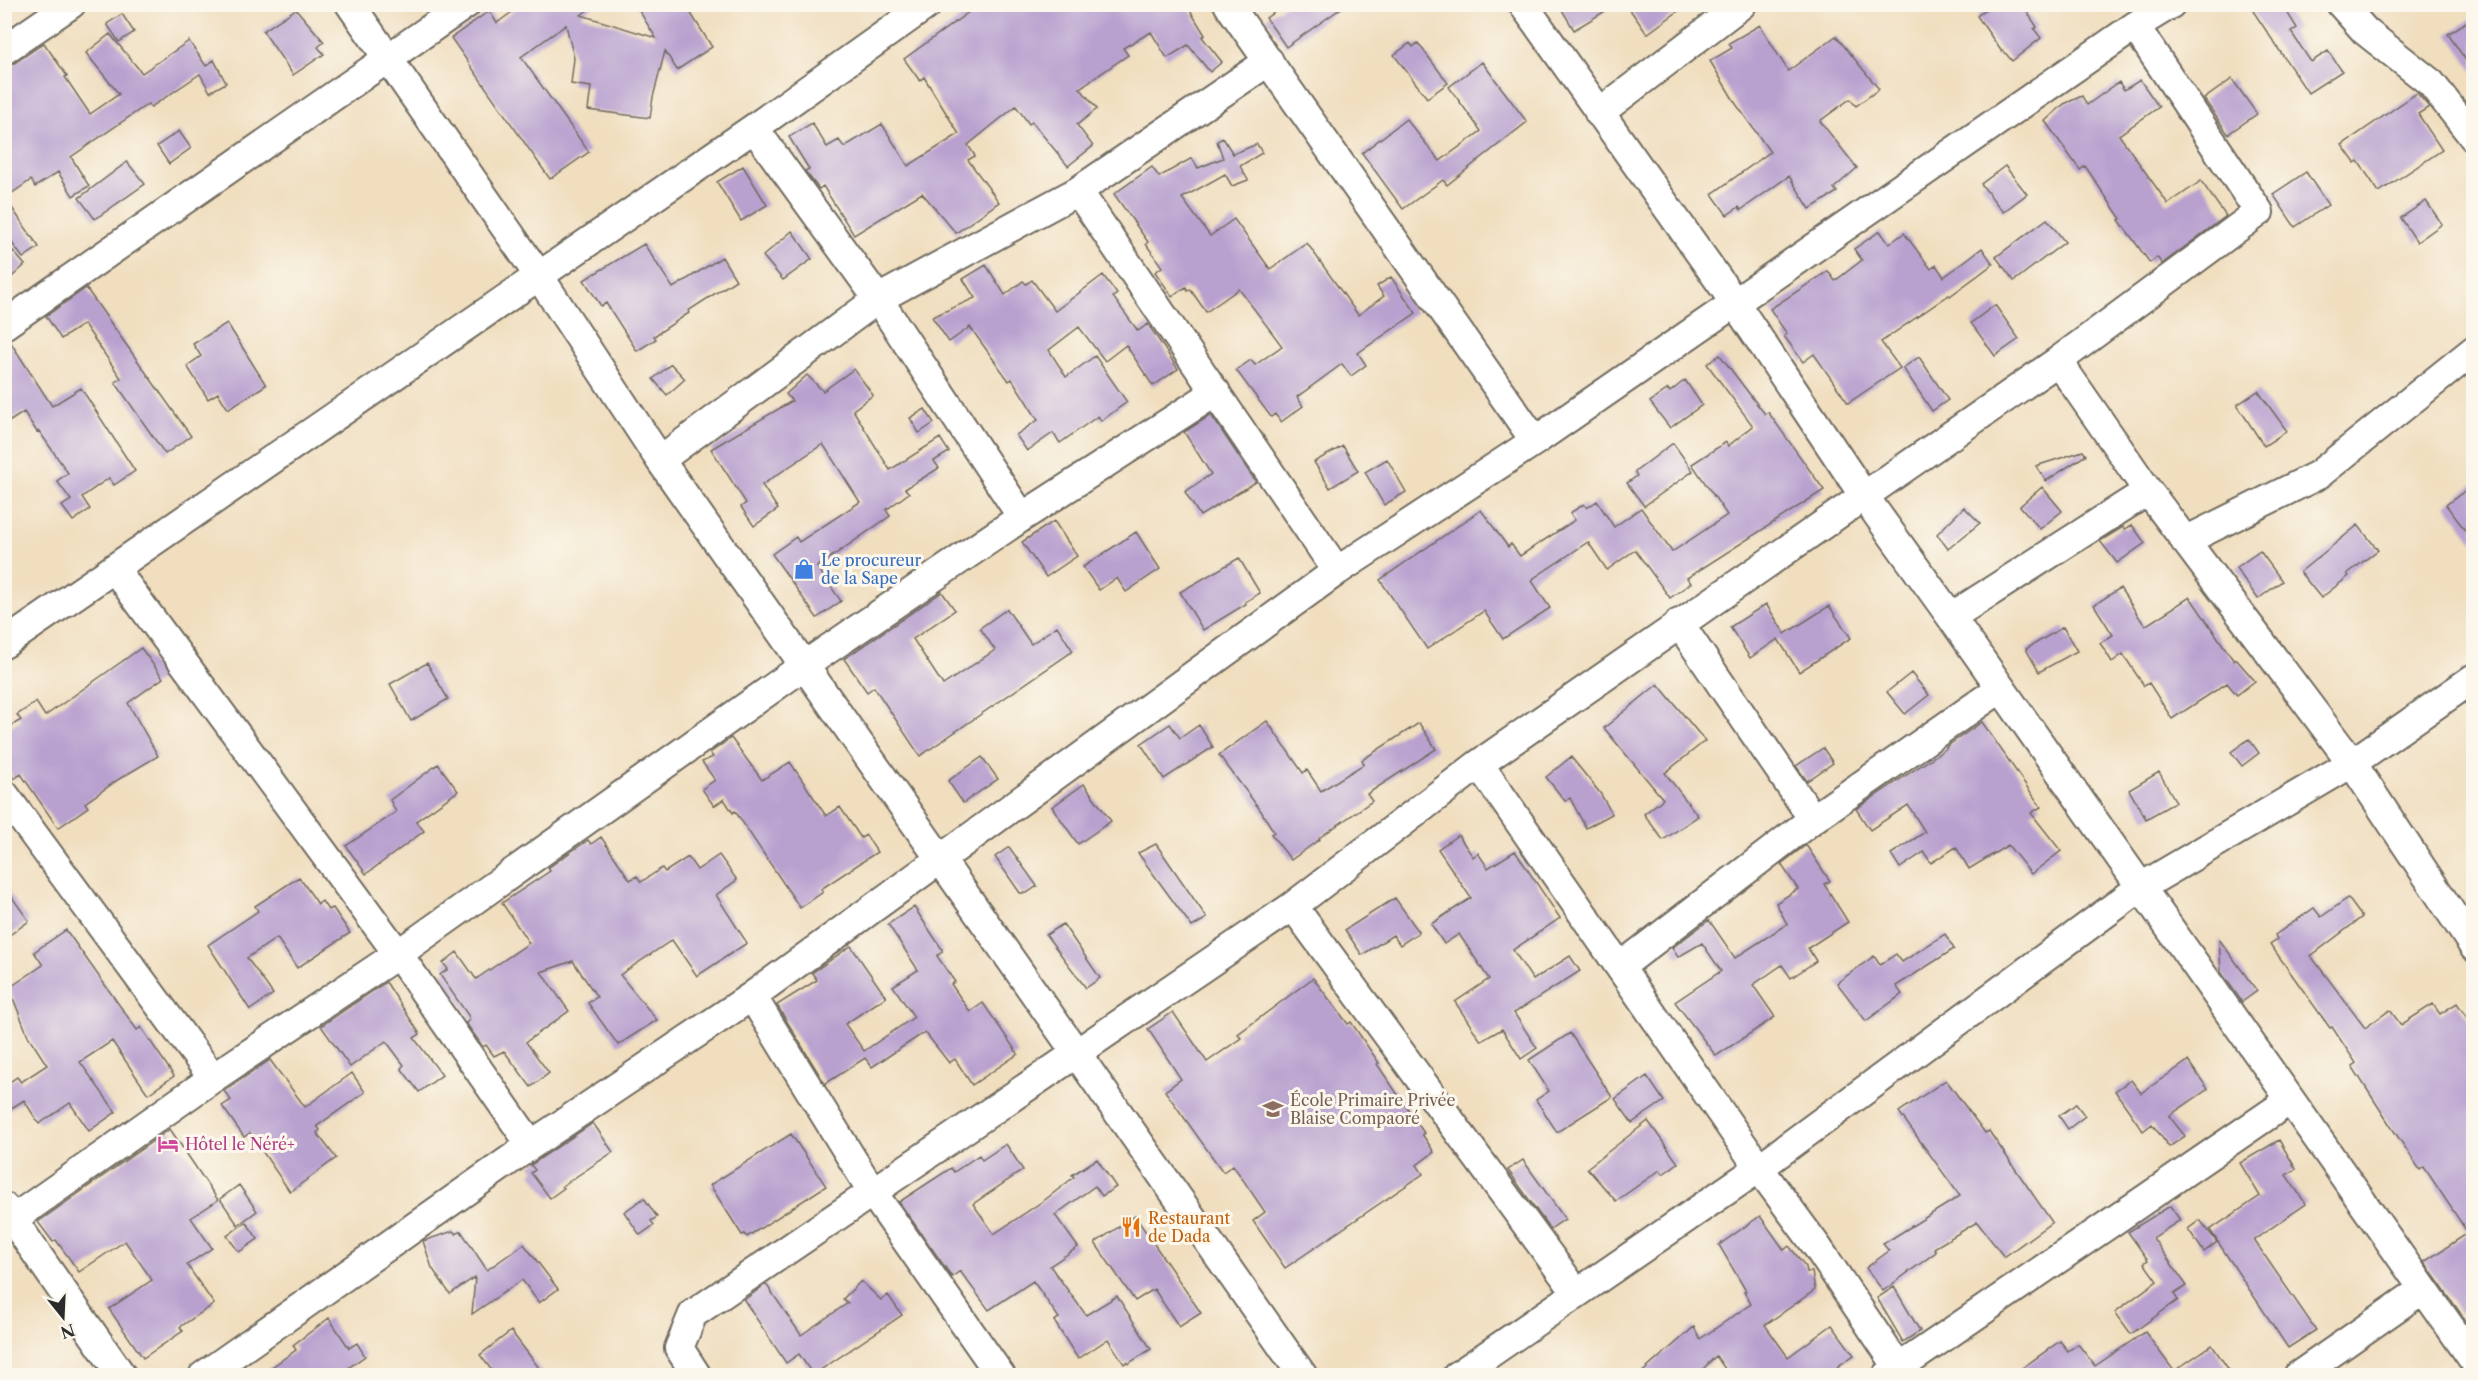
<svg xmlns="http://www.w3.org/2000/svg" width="2478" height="1380" font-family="'Libre Caslon Text',serif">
<rect width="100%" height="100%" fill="#fbf7ec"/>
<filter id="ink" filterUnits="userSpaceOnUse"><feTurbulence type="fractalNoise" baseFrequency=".0167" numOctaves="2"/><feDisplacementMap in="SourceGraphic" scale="12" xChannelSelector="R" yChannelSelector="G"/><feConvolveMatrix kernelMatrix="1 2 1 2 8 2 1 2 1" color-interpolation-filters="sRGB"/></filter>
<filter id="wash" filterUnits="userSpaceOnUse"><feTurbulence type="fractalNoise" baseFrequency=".008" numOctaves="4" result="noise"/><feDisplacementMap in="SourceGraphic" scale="24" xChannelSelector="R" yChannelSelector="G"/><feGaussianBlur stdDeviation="1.35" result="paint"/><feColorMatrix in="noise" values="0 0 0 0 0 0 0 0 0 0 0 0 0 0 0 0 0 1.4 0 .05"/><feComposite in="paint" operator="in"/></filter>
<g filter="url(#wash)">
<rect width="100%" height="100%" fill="#f0debf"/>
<g id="blocks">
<path fill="#b8a0cf" d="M523,4h73l-15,11 75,23 -21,-34h50l27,43 -35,23 -12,-19 -12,46 -3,21 -62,-8 3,-23 -20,-3 3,-26 -8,-33 -45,32 68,95 -39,27 -99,-141 38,-27 8,12z
M980,4h206l19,31 -3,2 20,25 -12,10 -22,-27 -21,13 -16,-26 -28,16 5,7 -48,33 17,21 -20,16 16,21 -25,20 -36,-44 -3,2 -13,-18 -48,39 7,11 -7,4 31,42 -43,31 -34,-40 -68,42 -31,-49 -4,3 -14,-18 4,-2 -20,-32 23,-14 15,24 12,-7 5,7 38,-23 26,42 51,-32 -35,-57 -4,4 -16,-22z
M1286,4h61l-61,43 -20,-29z
M1571,4h46l-43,26 -12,-20z
M1626,4h62l-41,30z
M1993,4h29l15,23 -3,2 7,9 -29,23 -9,-11 -1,2 -25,-36z
M2263,4h19l15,24 -6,4 20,30 17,-11 14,20 -34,22 -55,-82z
M296,9l28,33 -6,5 6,7 -31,21 -30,-44z
M122,14l12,18 -15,10 -12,-18z
M2474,17v55l-26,-38z
M1760,25l28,46 48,-35 43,53 -23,17 -6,-7 -30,22 37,47 -23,20 3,4 -27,17 -21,-33 -48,34 -2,-3 -12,8 -15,-21 58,-42 -34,-48 -26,-43 22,-13 -3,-5z
M110,34l32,39 47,-32 17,25 8,-6 12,23 -16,9 -10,-18 -49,33 -3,-3 -77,53 18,29 -16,10 -15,-24 -23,15 -4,-7 -26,18 34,49 -16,11 -19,-26v-166l9,-2 31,-21 23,33 -2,1 25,37 29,-20 -33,-41z
M1410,43l3,4 5,-4 30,40 -21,15 -33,-43z
M1482,62l45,60 -80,63 -4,-5 -40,29 -41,-56 44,-34 34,42 41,-30 -32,-44z
M2232,79l25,35 -29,20 -24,-35z
M2140,80l19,27 -40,28 49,69 33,-23 25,35 -64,48 -5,-7 -7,6 -31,-43 2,-1 -36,-53 -5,4 -35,-49 19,-17 18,-8 5,9 32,-23 5,8z
M2417,93l12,14 -11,7 24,36 -63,42 -21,-31 -3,2 -13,-18z
M179,131l12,17 -22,16 -12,-18z
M1223,138l10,16 24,-10 5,9 -22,13 8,14 -16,6 -7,-12 -43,24 28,38 24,-17 36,50 37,-26 51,72 26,-19 -7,-10 14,-9 25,36 -58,40 8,12 -15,11 -9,-12 -45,33 6,9 -22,16 -6,-8 -4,3 -35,-47 15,-10 4,5 27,-19 -43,-57 -33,23 -16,-23 -2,2 -2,-4 -14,9 -17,-24 7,-5 -16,-23 2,-2 -34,-48 38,-27 7,10 33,-19 6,10 25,-10 -6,-17z
M127,162l18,22 -50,35 -16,-21z
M743,166l24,39 -26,16 -24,-39z
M2005,166l22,28 -24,18 -22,-28z
M2306,172l22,33 -33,22 -22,-33z
M2426,201l16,23 -25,18 -16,-24z
M2047,219l18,23 -51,39 -18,-24z
M792,231l20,28 -29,21 -20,-24z
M1880,231l9,13 15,-11 27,36 5,-4 8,12 38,-29 11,16 -43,32 -1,-1 -68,47 19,26 -52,35 -34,-49 -11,8 -19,-26 3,-2 -17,-25 58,-38 7,10 27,-21 -8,-11z
M644,244l29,44 49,-31 14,23 -48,31 1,2 -35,23 2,3 -19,12 -31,-48 -5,3 -17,-26z
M13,251l12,14 -21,19v-25z
M986,265l19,30 18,-14 3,3 6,-4 23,31 48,-36 14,19 -4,3 25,34 10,-7 30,45 -25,17 -27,-41 -21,16 -26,-34 -30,23 17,27 29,-21 32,46 -26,19 -3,-5 -38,27 -7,-10 -26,18 -11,-16 22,-15 -26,-41 -3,2 -39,-54 -21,15 -17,-25 43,-19 -12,-19z
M86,288l105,148 -26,18 -50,-72 6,-4 -37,-54 -23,15 -15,-23z
M1995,305l24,34 -24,17 -24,-33z
M227,323l39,62 -38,24 -10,-16 -10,6 -21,-33 14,-10 -8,-12z
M9,340l43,66 29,-18 54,83 -21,14 -5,-7 -27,19 8,12 -17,12 -11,-15 9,-6 -14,-19 11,-8 -29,-42 -2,1 -13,-20 -20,13v-84z
M1720,355l37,49 8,10 3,-2 56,78 -137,88 4,5 -21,15 -35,-48 -28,20 -19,-28 -54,36 -2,3 18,27 -47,31 -19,-28 -57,38 -47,-69 101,-70 27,37 3,-3 9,12 55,-36 -5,-7 14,-9 3,4 10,-7 17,26 27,-19 31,44 55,-37 -35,-51 34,-22 2,4 25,-20 -46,-62z
M1919,357l29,43 -16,11 -29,-43z
M671,364l14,15 -18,16 -14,-16z
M854,369l19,26 -20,15 37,60 50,-32 9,14 -15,9 5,7 -34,21 4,4 -23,17 4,6 -73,51 24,34 -24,17 -45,-64 24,-17 3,5 61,-40 -37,-58 -61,41 16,24 -24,17 -13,-19 5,-4 -35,-54 81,-48 -6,-7 21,-19 16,16z
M1685,380l17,25 -32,23 -20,-26 18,-13 2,3z
M2258,391l29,40 -23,15 -27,-41z
M925,409l9,14 -15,10 -9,-15z
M1211,415l45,67 -56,34 -15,-24 26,-18 -27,-42z
M1673,443l20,28 -49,35 -17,-23 10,-7 -2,-4z
M1343,446l15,25 -28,17 -16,-26z
M2083,451l3,4 -40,26 -10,-15z
M1387,459l19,33 -22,13 -19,-33z
M2474,484v58l-28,-37z
M2042,487l20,24 -22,18 -20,-23z
M1964,507l16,16 -32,26 -11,-15z
M1054,521l23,35 -31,21 -24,-35z
M2132,525l13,18 -28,20 -17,-22 23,-14 2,2z
M2358,525l20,25 -31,24 2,2 -28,22 -21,-26z
M1136,532l24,37 -34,23 -9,-14 -18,12 -16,-23z
M2260,551l22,30 -24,18 -22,-31z
M1239,558l21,35 -15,9 1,2 -43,26 -23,-38z
M2120,588l25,38 45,-29 44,64 2,-2 19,22 -18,14 -10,-12 -55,36 -23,-36 -5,3 -21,-32 -11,8 -12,-19 13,-8 -19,-30z
M942,592l13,18 -42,29 30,46 52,-35 -15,-22 27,-19 24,35 26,-18 16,25 -153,105 -46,-69 -7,5 -23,-33z
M1766,604l19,30 44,-28 22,32 -52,34 -21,-33 -28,19 -20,-31z
M2063,627l14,24 -38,21 -13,-23z
M141,648l22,30 -35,25 30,53 -39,23 -34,24 3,4 -30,21 -37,-54 -7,5 -10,-15v-34l17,-10 -4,-5 19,-13 9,14z
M427,663l21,36 -37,22 -21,-37z
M1911,673l18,22 -24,19 -18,-22z
M1658,684l47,57 -40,32 33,43 -35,24 -19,-26 19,-15 -59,-71z
M1267,721l36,52 4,-3 14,21 43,-27 -2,-4 57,-37 17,26 -69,45 5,7 -53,37 1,1 -29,21 -20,-26 3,-2 -13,-21 -42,-56z
M1982,722l59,85 -10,6 30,38 -30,23 -23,-29 -39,24 -13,-22 -25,16 -7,-11 -24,16 -9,-14 34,-22 -17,-27 -38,25 -14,-21 91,-61 -1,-1z
M1170,724l10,14 19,-13 14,22 -49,32 -23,-35z
M731,738l31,42 28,-18 36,54 14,-9 21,31 5,-3 11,17 -56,37 2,3 -23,16 -65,-97 -2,2 -9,-14 -10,7 -12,-17 13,-9 -13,-18 11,-5 -3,-4z
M2249,739l10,14 -17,13 -11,-14z
M1823,748l10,15 -26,18 -11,-15z
M982,757l16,22 -35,24 -15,-22z
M1571,757l29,36 12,21 -26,14 -16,-30 -5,3 -19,-24z
M438,764l20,27 -42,30 8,10 -58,43 -20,-28 50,-34 -6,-12z
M2159,772l17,30 -30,17 -17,-29z
M1084,784l27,37 -33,23 -26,-37z
M1458,835l15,22 5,-4 10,15 27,-17 45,67 -47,32 20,30 37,-24 10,15 -66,42 23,35 -16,11 -19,-30 -21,12 -26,-39 34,-23 -30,-45 -15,10 -13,-20 40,-26 -33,-49z
M601,837l29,43 7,-4 4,6 21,-14 3,4 23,-15 9,13 22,-15 18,25 -21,15 31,48 -50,33 -25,-36 -52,35 37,45 -39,25 -30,-42 9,-6 -24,-36 -32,11 28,39 -43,31 23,31 -18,14 -27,-36 -10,5 -8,-11 -3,2 -17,-24 4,-3 -2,-5 -28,-40 8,-6 -5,-6 14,-11 19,27 53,-36 -27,-40 48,-32 -2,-3 40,-28 3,4z
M1156,844l51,74 -15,9 -54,-74z
M1806,845l24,36 -6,3 24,38 -40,26 8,13 -25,17 -9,-13 -29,20 22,32 -59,39 -41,-54 46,-31 -19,-28 -24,14 -6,-9 37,-28 26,38 52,-34 -11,-21 22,-14 -17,-25z
M1009,847l28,39 -10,7h-7l-25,-36z
M299,877l19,27 4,-3 6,9 5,-2 17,25 -53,35 -20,-30 -30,20 26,36 -23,16 -42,-65 50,-34 -3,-5z
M4,886l25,35 -25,18z
M1395,898l24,34 -19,13 -7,-10 -31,20 -17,-25z
M2348,898l14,19 -51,39 54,72 25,-18 11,15 32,-21 7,10 17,-11 17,25v304l-50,-70 44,-29 -44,-66 -4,3 -32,-48 -36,-56 4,-3 -24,-36 -2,1 -60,-84 7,-5 -2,-4 39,-27 7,9z
M914,907l28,42v3l-5,4 18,26 -4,2 19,28 13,-9 35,51 -46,31 -17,-26 -6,4 -24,-31 -53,35 -7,-9 -40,26 -48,-79 40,-25 -5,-7 39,-27 35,51 -41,27 19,27 50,-34 -21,-31 25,-16 -30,-46z
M1063,924l37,54 -14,10 -40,-53z
M66,930l71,100 4,-3 33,49 -26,18 -36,-53 -32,21 36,50 -27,19 -19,-28 -31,21 -15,-24 -20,13v-27l13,-9 4,5 26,-17 -19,-29 -19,-48 34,-23 -9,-13z
M1945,934l9,15 -58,37 6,8 -36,27 -29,-38 37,-27 6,9 16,-11 6,8z
M2219,939l38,52 -15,11 -21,-30z
M1313,978l35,46 3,-2 28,41 -2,1 47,69 -2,1 12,18 -17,13 6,9 -138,94 -32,-47 12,-9 -32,-47 -10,7 -58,-81 16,-12 -33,-50 25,-17 34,50 34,-24 -3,-4z
M386,982l34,52 -6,4 28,37 -23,17 -18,-24 3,-3 -18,-24 -36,26 -29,-41z
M1570,1033l42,64 -55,35 -21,-32 13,-9 -20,-31z
M270,1060l35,47 47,-34 13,19 -48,34 3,4 -3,3 19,25 -46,34 -40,-59 -6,4 -22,-31 9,-6 -7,-9z
M2188,1061l20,28 -39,27 16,20 -16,11 -17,-23 -9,7 -28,-40 16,-11 10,13z
M1647,1076l17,25 -32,22 -17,-24z
M1946,1080l39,53 4,-2 63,91 -48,35 -27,-35 -43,26 2,4 -53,39 -17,-23 23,-17 -6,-7 77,-48 -61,-84z
M2076,1104l9,12 -17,13 -9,-13z
M1648,1121l30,42 -15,11 -3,-4 -44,31 -29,-33z
M593,1123l20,29 -51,34 2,2 -14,10 -19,-25 4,-3 -4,-5z
M170,1129l48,71 -27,18 21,30 -25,17 27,39 -34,23 3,4 -40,27 -34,-49 43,-29 -27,-39 -46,31 -23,-32 -3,2 -15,-20z
M791,1134l35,52 -79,51 -2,-3 -3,1 -32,-50z
M2279,1140l17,29 -10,6 20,29 -52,36 62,90 -28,18 -78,-118 50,-34 -20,-33z
M1006,1144l17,26 -50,34 21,30 52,-35 28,-22 -2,-2 25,-16 19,28 -14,9 -7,-10 -40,29 23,32 -28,19 36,49 31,-19 34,53 -23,15 -1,-2 -3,2 -16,-25 -30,20 -24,-38 5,-3 -26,-37 -44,29 -29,-39 -8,6 -53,-75 52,-34 3,4 25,-17 3,5z
M1523,1160l42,59 -15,10 -42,-59z
M239,1185l18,26 -19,14 -18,-26z
M644,1198l13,19 -6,4 3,4 -14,10 -16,-23z
M2170,1206l10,14 -27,18 34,48 -13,8 4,6 -47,34 -16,-22 42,-31 -13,-18 4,-3 -20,-28z
M1135,1216l66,97 -22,14 -25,-38 -19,12 -40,-58z
M1760,1216l24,34 5,-4 17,21 1,5h5l3,18 -50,35 23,32 44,-32 22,30 -17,12 7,9h-114l-14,-20 -20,20h-58l56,-49 6,12 51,-35 -7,-12 2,-1 -27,-46z
M2200,1220l17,22 -13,10 -16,-23z
M246,1222l12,17 -19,13 -12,-16z
M453,1231l3,3 5,-3 26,39 37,-26 34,45 -19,14 -17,-23 -50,34 3,-37 -25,17 -18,-26 -9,-27z
M861,1281l20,19 7,-5 14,20 -89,60 -14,-21 -13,9 -42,-63 22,-16 35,51 47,-32 -5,-4z
M1894,1287l26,44 -17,11 -26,-44z
M329,1318l20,30 8,-5 8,13 -28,20h-78l37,-26 -3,-5z
M511,1331l34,45h-49l-16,-21z
M2145,1332l29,39 38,-26 21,31h-222l49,-35 8,10 10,-7 17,22z"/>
</g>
</g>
<g filter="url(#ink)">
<use href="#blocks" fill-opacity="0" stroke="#706a5f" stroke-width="1.5"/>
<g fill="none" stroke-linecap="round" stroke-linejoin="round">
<g stroke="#706a5f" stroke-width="32">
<path id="minor" d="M350,4l189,272 121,184 643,916
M1228,4l307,437
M1523,4l212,299 129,193 87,121 523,744
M2341,4l24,27 66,52 43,55
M4,50l67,-46
M1599,113l143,-109
M754,128l124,171 144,218
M1078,191l259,380
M4,325l462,-321
M2058,361l90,130 204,272 122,184
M660,460l218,-161 200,-108 191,-130
M2185,541l133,-66 156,-125
M114,568l284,386 133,191
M1951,617l197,-126
M1679,623l134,196
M4,644l750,-516 174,-124
M1479,764l280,404 59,80 86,128
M4,794l209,284
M1293,906l283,386
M1620,967l193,-148 188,-131
M752,996l121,197 128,183
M4,1207l118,169
M13,1219l200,-141 185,-124 407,-289 217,-148 194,-125
M203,1376l328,-231 221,-149 585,-425 198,-130 600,-415 36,-22
M697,1376l-18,-28 14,-34 600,-408 186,-142 579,-403 201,-149 -124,-186
M1457,1376l302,-208 382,-281 211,-124 122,-85
M1887,1376l403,-276
M2298,1376l125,-87"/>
</g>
<use href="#minor" stroke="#fff" stroke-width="28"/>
</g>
</g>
<defs>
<g id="shop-bare" transform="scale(1.62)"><path d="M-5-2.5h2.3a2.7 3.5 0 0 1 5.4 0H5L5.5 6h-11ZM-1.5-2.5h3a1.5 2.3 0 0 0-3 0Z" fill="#3f7fe0" stroke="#fbf7ec" stroke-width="2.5" paint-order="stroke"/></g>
<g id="school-bare" transform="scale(1.62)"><path d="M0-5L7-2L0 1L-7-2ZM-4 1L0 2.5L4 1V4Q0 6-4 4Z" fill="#8d6e63" stroke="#fbf7ec" stroke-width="2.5" paint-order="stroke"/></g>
<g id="hotel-bare" transform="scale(1.62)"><path d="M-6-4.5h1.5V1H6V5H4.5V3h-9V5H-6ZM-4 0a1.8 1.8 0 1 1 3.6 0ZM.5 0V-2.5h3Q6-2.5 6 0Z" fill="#d1479c" stroke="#fbf7ec" stroke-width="2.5" paint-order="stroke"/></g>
<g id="restaurant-bare" transform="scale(1.62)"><path d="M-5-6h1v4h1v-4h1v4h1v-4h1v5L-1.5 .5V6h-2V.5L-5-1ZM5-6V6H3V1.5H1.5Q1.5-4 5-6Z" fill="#e8710a" stroke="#fbf7ec" stroke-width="2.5" paint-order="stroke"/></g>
</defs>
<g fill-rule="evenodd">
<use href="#shop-bare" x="804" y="569"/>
<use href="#school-bare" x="1273" y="1109"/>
<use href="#hotel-bare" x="168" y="1144"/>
<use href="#restaurant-bare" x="1131" y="1227"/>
</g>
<g text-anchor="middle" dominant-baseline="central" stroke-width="6" stroke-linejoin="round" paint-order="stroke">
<g font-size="16" fill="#366cbe" stroke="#fbf7ec" text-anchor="start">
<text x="821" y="560">Le procureur<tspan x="821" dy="18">de la Sape</tspan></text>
</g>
<g font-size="16" fill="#785e54" stroke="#fbf7ec" text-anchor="start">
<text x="1290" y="1100">École Primaire Privée<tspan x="1290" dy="18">Blaise Compaoré</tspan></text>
</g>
<g font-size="16" fill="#b23c85" stroke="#fbf7ec" text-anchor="start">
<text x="185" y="1144">Hôtel le Néré+</text>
</g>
<g font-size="16" fill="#c56008" stroke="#fbf7ec" text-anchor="start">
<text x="1148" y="1218">Restaurant<tspan x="1148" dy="18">de Dada</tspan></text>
</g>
</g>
<rect width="2478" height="1380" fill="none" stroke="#fbf7ec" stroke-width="24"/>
<g transform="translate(63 1317) rotate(162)" stroke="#fbf7ec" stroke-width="4.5" paint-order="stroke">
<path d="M0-4.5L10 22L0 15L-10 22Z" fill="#2b2b2b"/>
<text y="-9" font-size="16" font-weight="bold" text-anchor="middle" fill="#2b2b2b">N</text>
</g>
</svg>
